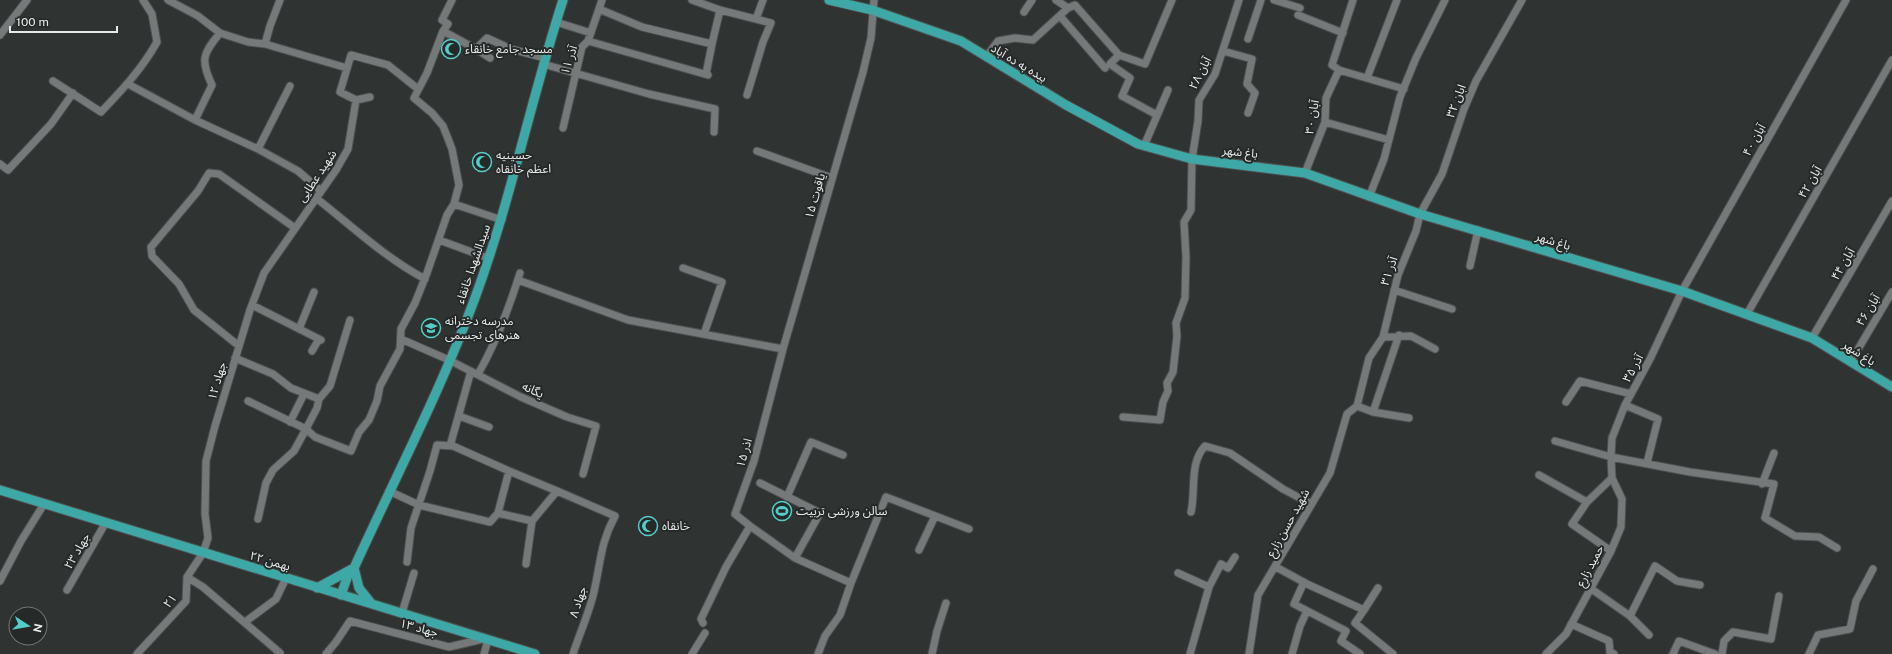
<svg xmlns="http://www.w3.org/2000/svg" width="1892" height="654" font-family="'Public Sans','Noto Sans Arabic',sans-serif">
<rect width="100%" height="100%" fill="#2f3332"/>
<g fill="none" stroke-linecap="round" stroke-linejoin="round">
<g stroke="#4d5050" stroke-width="9">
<path id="minor" d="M168,0l30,16 22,17 28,9 17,2 5,-18 10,-26
M452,0l-10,20 6,4 -5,7 33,18 11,-11 24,11 34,9
M692,0l28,10 51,13 -8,19 -16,53
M1056,0l12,8 7,-3 44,50 -9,9 20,14 -8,18 35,19
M1274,0l26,8
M599,9l43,18 70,17 -6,30
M1024,12l8,-12
M1298,15l45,18
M1060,16l45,52
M756,19l7,-19
M556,22l35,11
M0,35l27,-35
M1248,39l13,-39
M588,41l120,34
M265,44l82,24
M712,44l8,-34
M476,49l14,9
M1223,51l29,8 -5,25 8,9 -7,20
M1119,55l26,9 27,-64
M986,57l12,-16 17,-3 18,2 35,-32
M543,64l106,30 66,15 -1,23
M1339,70l65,19
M1367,78l30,-78
M53,81l48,31c21,-22 41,-43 56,-70l-5,-28 -9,-14
M128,84l67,36 17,-35c-12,-25 -9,-32 8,-52
M290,86l-32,63 40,22 23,20
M356,100l14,-3
M195,120l63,29
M1325,122l64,18
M563,128l19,-81 6,-6 14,-41
M1144,146l24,-56
M757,151l75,27
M0,164l8,6 43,-46 22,-31
M1305,173l20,-51 1,-24 13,-28 -7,-5 21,-65
M1369,197l15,-38 16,-62 16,-39 29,-58
M316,198c36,28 68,59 109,81
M454,204l48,16
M439,240l49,18
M1470,266l8,-36
M683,268l39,14 -18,52
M518,280l110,40 155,29
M1394,290l58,19
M252,305l69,35
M1747,314l145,-254
M350,320l-20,66 -11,13 -2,9 -11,21 9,8 36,14 8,-19 10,-12 8,-19 3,-15 20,-37 1,-20 14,-26 12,-30 20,-58 7,-11 5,-19 -7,-36 -9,-23 -11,-13 -18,-15 13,-25 16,-42
M299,329l15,-37
M1383,337l15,-62 18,-44 4,-17 22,-40 22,-65 12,-28 46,-81
M1812,338l80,-137
M401,339l48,21 72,37 46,20 29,9 -13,48
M239,346l-45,-36 -15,-26 -27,-28 -1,-9 47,-56 11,-18 10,1 76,54
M312,351l7,-12
M235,358l38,16 18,14 28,11
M1851,361l41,-69
M478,374c18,-31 31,-66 42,-101
M248,401l58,28 -12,22 -21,19 -7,13 -8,36
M1566,402l14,-21 51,13
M1625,405l33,14 -11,44
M1357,406l12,-48 14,-21 28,-1 24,13
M1357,406l16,6 36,6
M1373,412l26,-77
M459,416l30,11
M1123,417l37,3 3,-18 5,-11 -1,-8 6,-11 4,-36 -1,-13 9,-25 1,-41 -2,-35 7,-12 1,-51 6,-38 1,-21 16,-26 24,-74
M290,422l14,-28
M450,446l21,-75
M1539,475l48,27 -15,22 39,27
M760,483l60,30 -25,45 56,25
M1762,484l12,-31
M389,491l30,14 71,17 8,-9 11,-42 48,20
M787,497l24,-55 32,13
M1587,502l25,-24
M1191,512c5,-22 -2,-49 14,-66l25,7 53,36 28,15
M498,513l34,8
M750,526l-15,-12 19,-53 29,-112 80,-277 8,-34 3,-38
M1837,548l-18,-11 -24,-1 -30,-18 9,-34 -84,-12 -79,-15 1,-19 13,-33 25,-46 32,-68 164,-291
M919,550l16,-34
M407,562l4,-34 19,-57 7,-26 16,1 56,25
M526,564l6,-43 25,-30 58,25c-14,26 -14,43 -20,71 -4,22 -15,45 -22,67
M1276,567l31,17 57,26 -9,13 38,31
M1178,573l31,14 -19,67
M187,577l16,10 77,66 -1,1
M0,581l21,-40 23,-37
M1304,582l-10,22 52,27 -5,10 19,13
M1209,587l12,-23 7,4 7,-11
M1590,588l40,28 19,19
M67,590l39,-68
M1364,610l14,-22
M402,613l12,-40
M1630,616l25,-50 22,15 23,4
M245,622l31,-23 10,-21
M703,623l-2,-4 25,-52 24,-41 45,32
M1571,624l38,17 1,11 4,2
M137,654l49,-53 1,-24 16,-24 5,-15 -3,-24 1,-53 9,-35 35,-116 14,-37 72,-103 12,-21 8,-49 -16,-8 11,-37 37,10 30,24
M326,654l10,-12 14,-21 99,26 34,-8
M484,654l4,-14
M692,654l13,-21
M818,654l7,-18 15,-21 11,-32 35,-86 83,32
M932,654l5,-23 9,-28
M1249,654l9,-59 72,-122 17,-59 10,-8
M1292,654l8,-28 7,-15
M1546,654l20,-20 45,-83 10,-24 1,-28 -10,-21 -1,-21 -56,-16
M1673,654l6,-13 36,13
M1722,654l2,-13 9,-9 38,7 8,-43
M1809,654l9,-19 32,-6 6,-28 17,-32"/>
</g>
<g stroke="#4d5050" stroke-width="11">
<path id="major" d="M829,0l43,10 89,31 105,64 72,39 54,15 113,14 115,41 262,77 130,47 80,49
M0,490l535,164
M354,568l5,20 12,15
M317,588l35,-19
M341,595l7,-20 6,-7c41,-90 87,-178 121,-270 36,-98 56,-199 88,-298"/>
</g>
<use href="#minor" stroke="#757979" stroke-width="7"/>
<use href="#major" stroke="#3da8a5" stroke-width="9"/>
</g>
<defs>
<g id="mosque-ring" transform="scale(1)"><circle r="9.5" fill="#252928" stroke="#54cdc8" stroke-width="1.5"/><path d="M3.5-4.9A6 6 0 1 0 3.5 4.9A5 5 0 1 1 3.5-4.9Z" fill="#54cdc8"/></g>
<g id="school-ring" transform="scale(1)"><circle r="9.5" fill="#252928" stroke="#54cdc8" stroke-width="1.5"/><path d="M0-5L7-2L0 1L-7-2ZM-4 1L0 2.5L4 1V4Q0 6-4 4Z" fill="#54cdc8"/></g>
<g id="stadium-ring" transform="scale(1)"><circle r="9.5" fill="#252928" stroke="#54cdc8" stroke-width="1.5"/><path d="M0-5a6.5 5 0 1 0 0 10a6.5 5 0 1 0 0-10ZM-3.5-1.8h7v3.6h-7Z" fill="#54cdc8"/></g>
</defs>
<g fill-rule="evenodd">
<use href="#mosque-ring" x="451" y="49"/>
<use href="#mosque-ring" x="482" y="162"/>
<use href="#school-ring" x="431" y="328"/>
<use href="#stadium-ring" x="782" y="511"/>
<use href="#mosque-ring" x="648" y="526"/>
</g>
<g text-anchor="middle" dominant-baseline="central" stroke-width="4" stroke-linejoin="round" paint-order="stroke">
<g font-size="12" fill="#e8eaea" stroke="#252928" text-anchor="start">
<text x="465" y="49">مسجد جامع خانقاء</text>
<text x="496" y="155">حسینیه<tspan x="496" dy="14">اعظم خانقاه</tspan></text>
<text x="445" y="321">مدرسه دخترانه<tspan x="445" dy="14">هنرهای تجسمی</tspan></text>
<text x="796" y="511">سالن ورزشی تربیت</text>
<text x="662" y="526">خانقاه</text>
</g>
<g font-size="12" fill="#e8eaea" stroke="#252928">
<text transform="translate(569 60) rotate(-72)">آذر ۱۱</text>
<text transform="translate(1019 63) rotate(31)">بیده به ده آباد</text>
<text transform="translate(1200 73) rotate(-63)">آبان ۲۸</text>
<text transform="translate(1456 101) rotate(-69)">ابان ۳۲</text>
<text transform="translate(1312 117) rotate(-80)">آبان ۳۰</text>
<text transform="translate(1754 140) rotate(-61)">آبان ۴۰</text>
<text transform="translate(1240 152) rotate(6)">باغ شهر</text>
<text transform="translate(317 176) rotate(-56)">شهید عطایی</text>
<text transform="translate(1810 182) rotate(-60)">آبان ۴۲</text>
<text transform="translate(815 196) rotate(-74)">یاقوت ۱۵</text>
<text transform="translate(1553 241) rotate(17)">باغ شهر</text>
<text transform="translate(473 264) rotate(-71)">سیدالشهدا خانقاء</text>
<text transform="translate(1843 264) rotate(-60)">آبان ۴۴</text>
<text transform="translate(1389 271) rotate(-71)">آذر ۳۱</text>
<text transform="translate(1868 310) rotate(-59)">آبان ۴۶</text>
<text transform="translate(1859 353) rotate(32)">باغ شهر</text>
<text transform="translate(1633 368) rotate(-61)">آذر ۳۵</text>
<text transform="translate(217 381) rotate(-74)">جهاد ۱۲</text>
<text transform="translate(533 390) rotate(25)">یگانه</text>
<text transform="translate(744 453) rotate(-74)">اذر ۱۵</text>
<text transform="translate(1288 523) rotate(-61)">شهید حسن زارع</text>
<text transform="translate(77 551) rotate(-60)">جهاد ۲۳</text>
<text transform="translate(270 561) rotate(16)">۲۲ بهمن</text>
<text transform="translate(1590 566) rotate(-62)">حمید زارع</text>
<text transform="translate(170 601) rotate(-50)">۲۱</text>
<text transform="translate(578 602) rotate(-72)">جهاد ۸</text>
<text transform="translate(419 628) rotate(15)">جهاد ۱۳</text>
</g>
</g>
<g transform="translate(28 626) rotate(102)"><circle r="19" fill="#252928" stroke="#737676"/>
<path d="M0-3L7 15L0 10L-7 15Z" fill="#54cdc8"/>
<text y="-6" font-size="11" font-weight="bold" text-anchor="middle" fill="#e8eaea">N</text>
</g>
<path d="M10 26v6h107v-6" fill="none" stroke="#e8eaea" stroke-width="2"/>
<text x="16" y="26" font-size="12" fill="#e8eaea" stroke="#252928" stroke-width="3" paint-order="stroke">100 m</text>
</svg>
